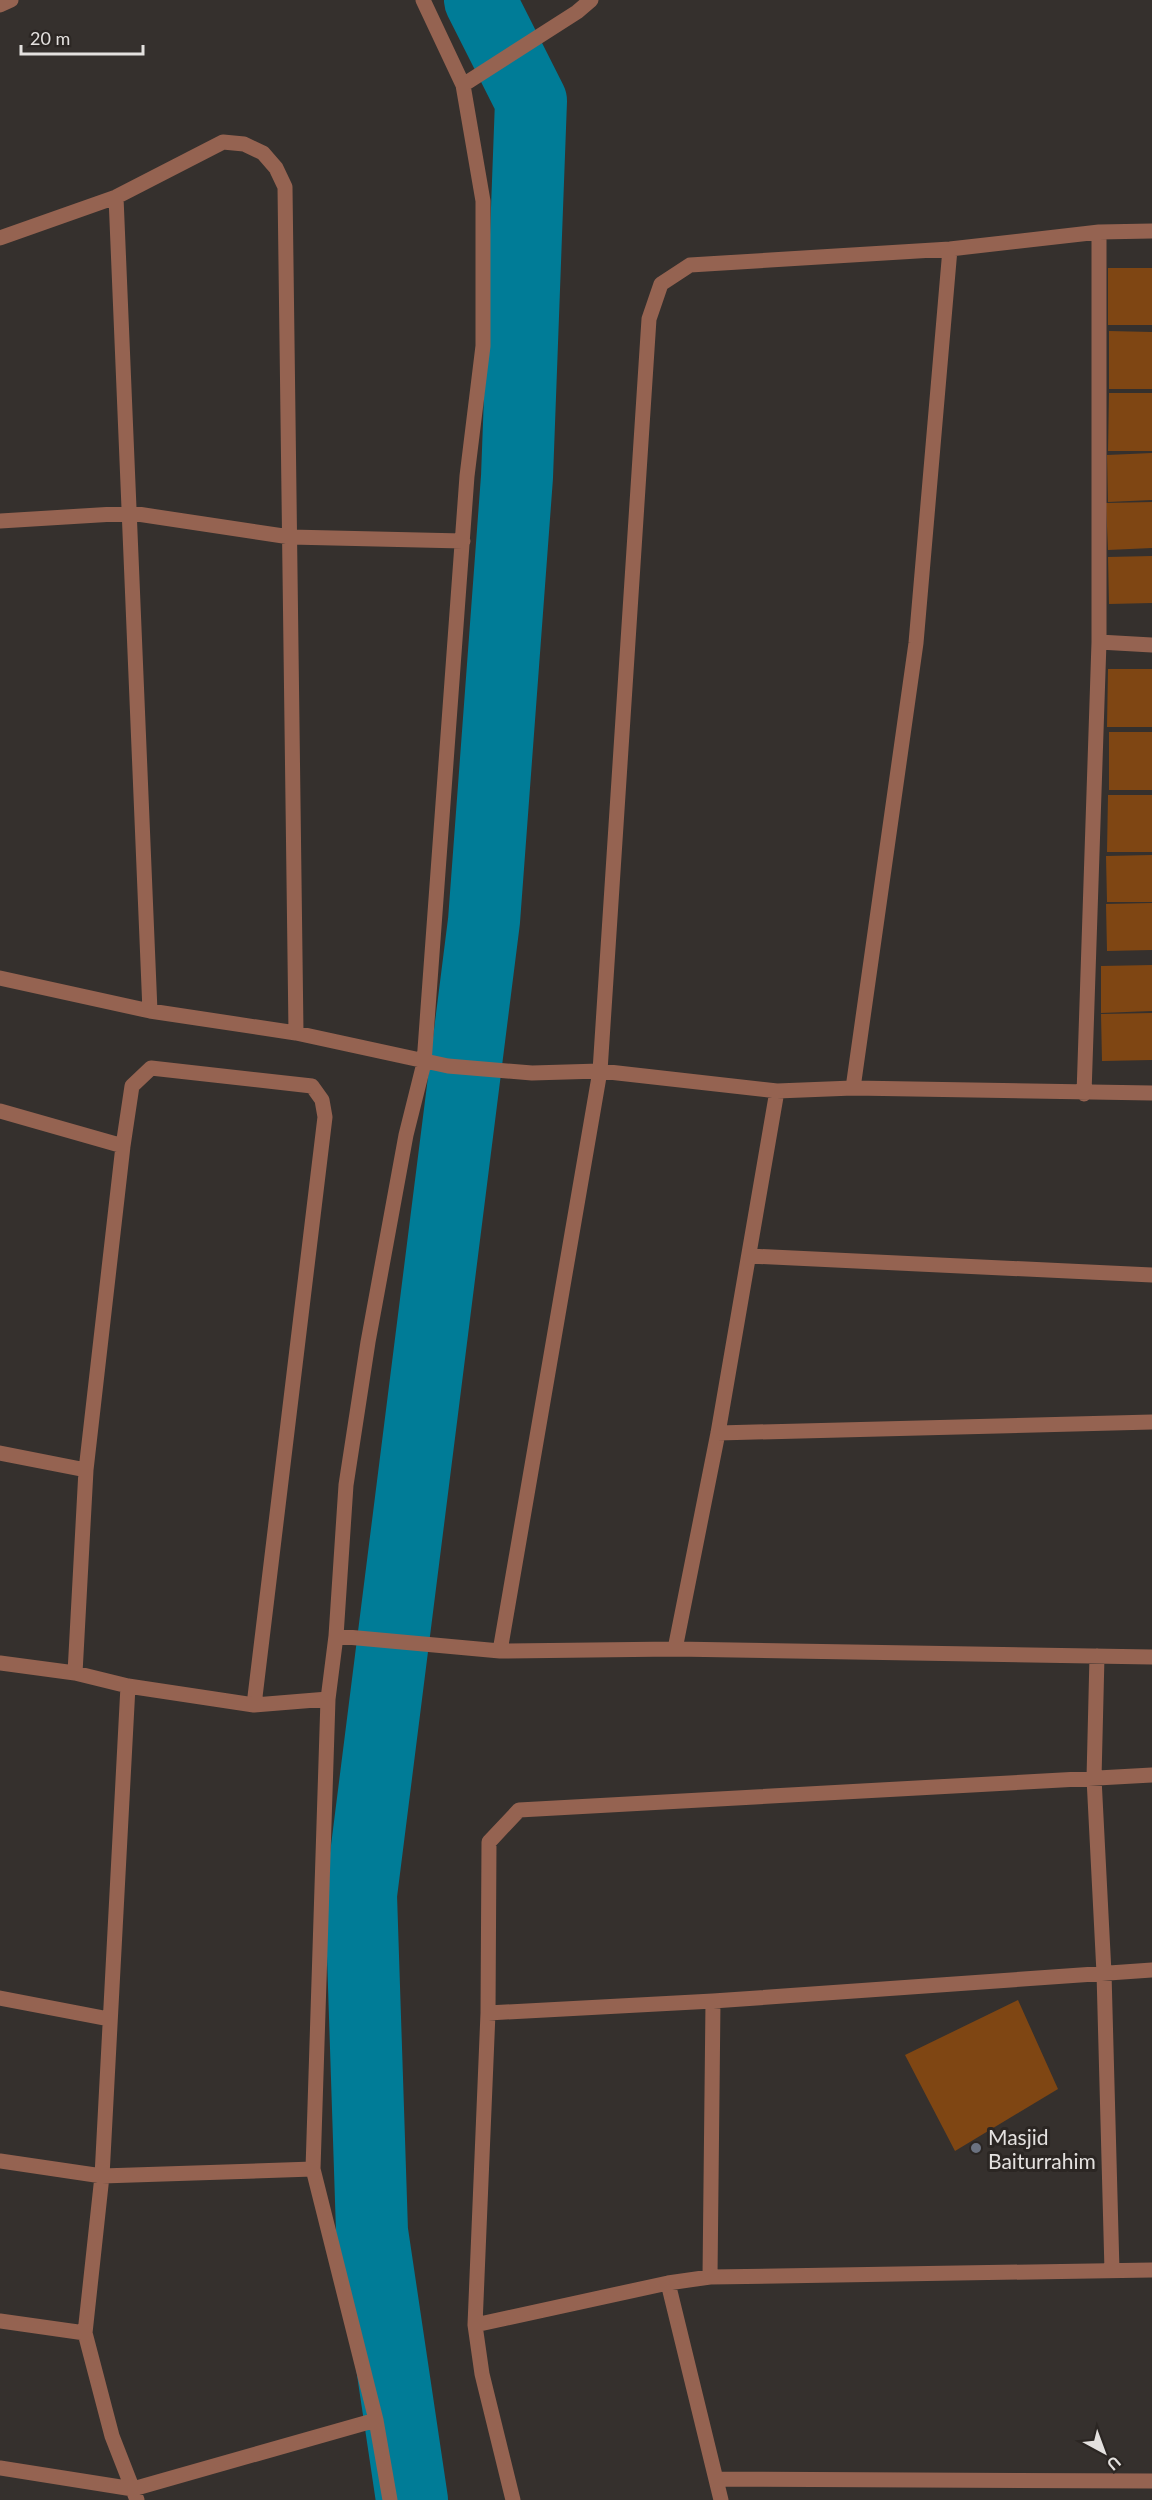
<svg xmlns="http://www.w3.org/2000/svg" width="1152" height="2500" font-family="Lato,sans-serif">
<rect width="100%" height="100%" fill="#35302d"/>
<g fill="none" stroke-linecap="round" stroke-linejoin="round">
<path stroke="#007c97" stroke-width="72" d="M412,2500l-40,-269 -11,-336 123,-974 33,-444 14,-376 -51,-101"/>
</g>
<path fill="#7f4613" d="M1108,268h44v57h-44z
M1109,331l43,1v57h-43z
M1109,393h43v58h-44z
M1152,453v47l-44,2 -1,-47z
M1152,502v46l-44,2 -2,-47z
M1152,556v47l-43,1 -1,-47z
M1108,669h44v58h-45z
M1109,732h43v58h-43z
M1108,795h44v57h-45z
M1152,855v47h-45l-1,-46z
M1152,903v47l-45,1 -1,-47z
M1152,965v46l-51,2v-47z
M1152,1013v47l-50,1 -1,-47z
M1018,2000l40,89 -103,62 -50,-96z"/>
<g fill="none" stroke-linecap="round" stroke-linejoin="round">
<path stroke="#956351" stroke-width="15" d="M0,5l11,-5
M463,85l114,-73 14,-12
M116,197l34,814
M0,238l116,-41 107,-55 21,2 19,9 13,15 9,19 11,846
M0,521l131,-8 159,24 173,4
M1099,642l53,3
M0,978l150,33 146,22 152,33 84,7 68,-2 177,20 76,-3 299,5
M853,1088l63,-445 34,-394
M1084,1094l15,-452v-410
M0,1111l123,35
M749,1256l403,19
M718,1433l434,-11
M0,1453l86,17
M336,1636l164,15 175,-2 477,8
M675,1649l43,-216 59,-342
M500,1651l100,-580 49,-752 12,-35 29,-19 260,-16 149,-17 53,-1
M1097,1656l-3,122 10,195 8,298
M0,1663l75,10 53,13 126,19 74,-6
M75,1673l11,-203 37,-324 9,-60 19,-18 161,18 10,14 3,17 -71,588
M128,1686l-26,490 -17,157 27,103 25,64
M0,1998l109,21
M488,2013l225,-12 439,-31
M0,2161l102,15 211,-7
M710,2277l3,-276
M668,2283l53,217
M0,2321l85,12
M475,2325l193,-42 42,-6 442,-7
M0,2468l133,21 243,-69
M716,2479l436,2
M390,2500l-14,-80 -63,-251 15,-470 8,-63 10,-151 22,-143 38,-207 18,-72 43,-587 16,-130v-145l-20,-116 -40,-85
M513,2500l-31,-126 -7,-49 13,-312 1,-171 30,-32 633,-35"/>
</g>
<circle fill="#6b7280" stroke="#2b2623" stroke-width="2" cx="976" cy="2148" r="6"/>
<g text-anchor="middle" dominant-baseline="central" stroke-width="6" stroke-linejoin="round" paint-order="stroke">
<g font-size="21" fill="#e4e1df" stroke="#2b2623" text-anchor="start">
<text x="988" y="2136">Masjid<tspan x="988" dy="24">Baiturrahim</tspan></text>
</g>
</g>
<g transform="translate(1104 2452) rotate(139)" stroke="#2b2623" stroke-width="4.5" paint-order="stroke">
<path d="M0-4.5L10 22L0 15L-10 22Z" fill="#e4e1df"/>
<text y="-9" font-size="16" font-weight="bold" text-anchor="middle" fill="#e4e1df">U</text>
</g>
<path d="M21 45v9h122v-9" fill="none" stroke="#e4e1df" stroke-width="3"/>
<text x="30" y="45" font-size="18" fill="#e4e1df" stroke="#2b2623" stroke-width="4.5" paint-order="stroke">20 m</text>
</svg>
